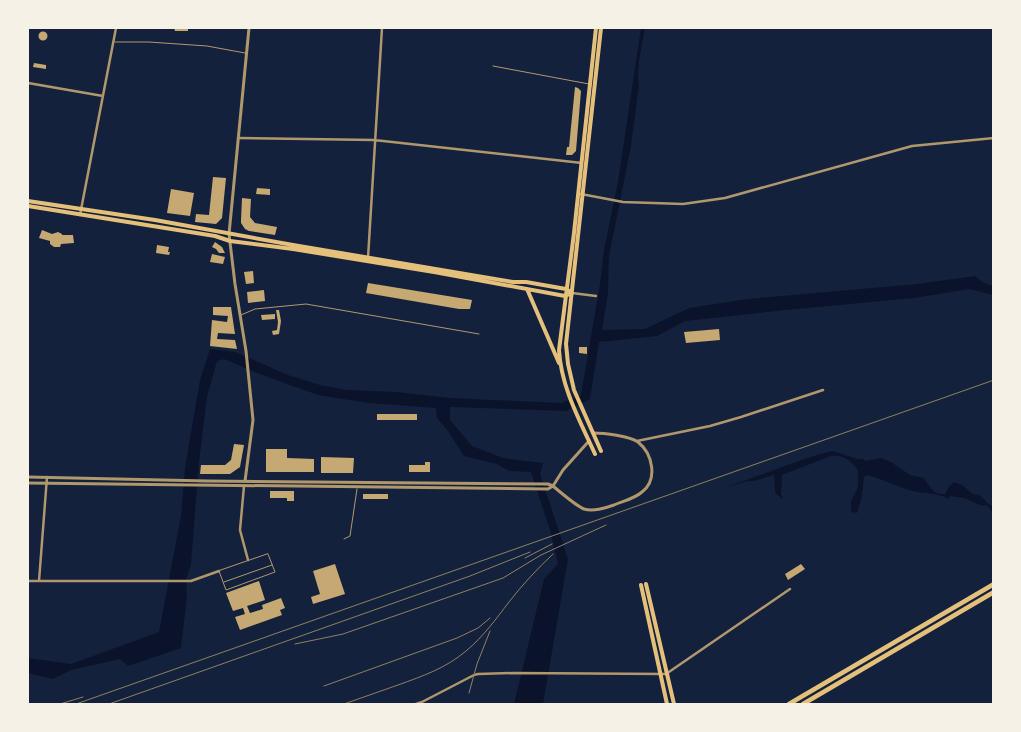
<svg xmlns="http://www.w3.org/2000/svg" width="1021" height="732" font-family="'Libre Baskerville',serif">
<rect width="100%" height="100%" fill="#14213d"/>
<path fill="#0b132b" d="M641,28h4c-3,18 -9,38 -6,57l-8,61 -22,110 -1,37 -6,37 43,-1 44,-21 58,-9 170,-15 58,-8 9,7 9,3v9l-23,-6 -56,9 -128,12 -101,11 -28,15 -58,6 -9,57 -24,12 -116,-4v13l22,26 31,12 40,5 -3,11 28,85 -25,145h-29l30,-125 14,-15 -8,-34 -19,-58 -22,-1 -12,-7 -33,-8 -16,-25 -11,-13 -1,-10 -67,-5 -51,-8 -61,-22 -33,-14 -7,2 -10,36 -8,65 -8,102 -5,16 1,16 -6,52 -53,18 -8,-7 -49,11 -18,9 -25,-6v-15l43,6 88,-32 22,-116 4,-48 15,-88 10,-31 25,3 53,23 32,10 27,5 49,2 55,6 110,5 20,-8 19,-111 4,-34 14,-68z
M832,451l26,8h6l1,2 16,-3 10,4 19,13 14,3c6,9 9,17 21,16l4,-8 5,-4 8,3 11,9 6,1 6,5 2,3 5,3 1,-1v9l-4,-7 -4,-2 -3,1 -18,-8 -14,-2 -2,3c-8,-6 -21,-5 -31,-7 -15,-3 -33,-12 -49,-17l-4,2 -2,19 -5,17 -6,-1v-11l7,-14v-17c-8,-10 -14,-15 -27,-14l-49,19 -1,20 2,2 -1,2 -7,-6 -1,-18 -20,6h-6l-21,6 80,-29z"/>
<path fill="#c6a872" d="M174,28h14v3h-13z
M38.5 36a4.5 4.5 0 1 1 9 0a4.5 4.5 0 1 1-9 0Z
M34,63l12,2v4l-13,-2z
M575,87l3,1 3,3 -5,60 -4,4h-6l1,-8h2z
M213,177l13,1 -4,40 -6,6 -21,-2 1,-8 13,1z
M257,188l13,1v6l-14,-1z
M171,189l23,4 -4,23 -23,-3z
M242,198l9,1 -1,18 5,6 22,4 -2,8 -26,-4 -4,-2 -4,-6v-3z
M42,230l10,4 6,-2 4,2v1h11l1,8 -13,1 -1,3h-6l-4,-3v-3l-11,-3z
M215,242l7,5 3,6h-6l-3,-4 -4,-2z
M157,245l12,2 -1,5h2l-1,3 -13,-2z
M212,254l13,3 -2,7 -13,-2z
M253,271l1,12 -8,1 -2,-12z
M368,283l104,17 -2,9h-11l-93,-16z
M264,290l1,11 -17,2 -1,-11z
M213,307h18l4,27 -17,-1 -1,6 18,1 2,9 -27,-3 2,-26 15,2 1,-6 -15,-1z
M276,310h3l2,11 -2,13 -6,1 -1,-4 5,-1 1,-8z
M275,314v5l-13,1 -1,-5z
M719,329l1,11 -34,3 -2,-11z
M579,347h8v7l-8,-1z
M377,414h40v6h-40z
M234,444l10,1 -4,22 -10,7h-30l1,-9h24l6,-5z
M266,449h21v9l27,1v13h-48z
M321,457l33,1 -1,15h-32z
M425,462h5v10h-21v-7h16z
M270,491h24v10h-7v-3h-17z
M363,494h25v5h-25z
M335,564l10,30 -32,10 -2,-7 9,-3 -7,-23z
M801,564l4,5 -17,11 -3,-6z
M259,581l6,19 -18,6 3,7 13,-4 -1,-4 19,-7 4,10 -5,2 2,5 -42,15 -5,-13 10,-3 -2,-6 -10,3 -7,-18z"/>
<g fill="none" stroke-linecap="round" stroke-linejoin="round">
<path stroke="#b1986c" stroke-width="1" d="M115,42h34l58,4 38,7
M493,66l96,18
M241,315l14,-6 51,-5 173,30
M344,539l6,-3 7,-47
M268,554l7,18 -49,18 -7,-19z
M224,582l48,-17"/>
<path stroke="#b1986c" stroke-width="2.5" d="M28,83l75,13
M238,138l136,2 208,23
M581,194l42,8 60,2 42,-6 187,-52 82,-8
M80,215l36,-187
M368,258l14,-230
M572,293l24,3
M637,441l73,-15 31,-9 82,-27
M244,486l-4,44 8,30
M28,581h163l28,-10
M39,581l8,-104
M416,704l6,-2 52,-27 4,-1 35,-1 153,1 124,-85"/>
<path stroke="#b1986c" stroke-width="3" d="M28,477l179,4 341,3 5,2c7,6 24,20 31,23 9,3 21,-1 30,-4 9,-4 20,-6 28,-13 16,-12 11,-38 -4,-50 -8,-6 -34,-9 -45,-9
M245,481l8,-61 -7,-69 -11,-67 -6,-50 20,-206
M28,483l520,6 5,-3 10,-16 26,-29"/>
<path stroke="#e5c07b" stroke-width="4" d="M28,201l127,19 138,25 220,37h13l40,7 6,4
M28,206l187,30 15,5 63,8 141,23 131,24 7,-3
M527,289l32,74
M601,451l-27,-61 -6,-26 -2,-20 35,-316
M595,454c-15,-33 -34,-67 -36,-104l15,-117 22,-205
M646,584l28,120
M641,585l26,119"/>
<path stroke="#e5c07b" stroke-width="4.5" d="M789,704l205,-120
M803,704l191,-112"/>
<path stroke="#918062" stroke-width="1" d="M525,558l27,-14
M295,644l48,-10 160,-56 38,-23 65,-30
M324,686l133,-48 21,-10 12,-10
M469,693l8,-29 13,-33
M60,704l23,-7
M76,704l918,-324
M109,704l361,-128 60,-24
M344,704c18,-6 36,-13 54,-19 25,-9 48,-17 68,-34 17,-14 30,-32 43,-49 13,-17 29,-34 44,-48"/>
</g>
<rect width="1021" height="732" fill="none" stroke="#f6f1e7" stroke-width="58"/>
</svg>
